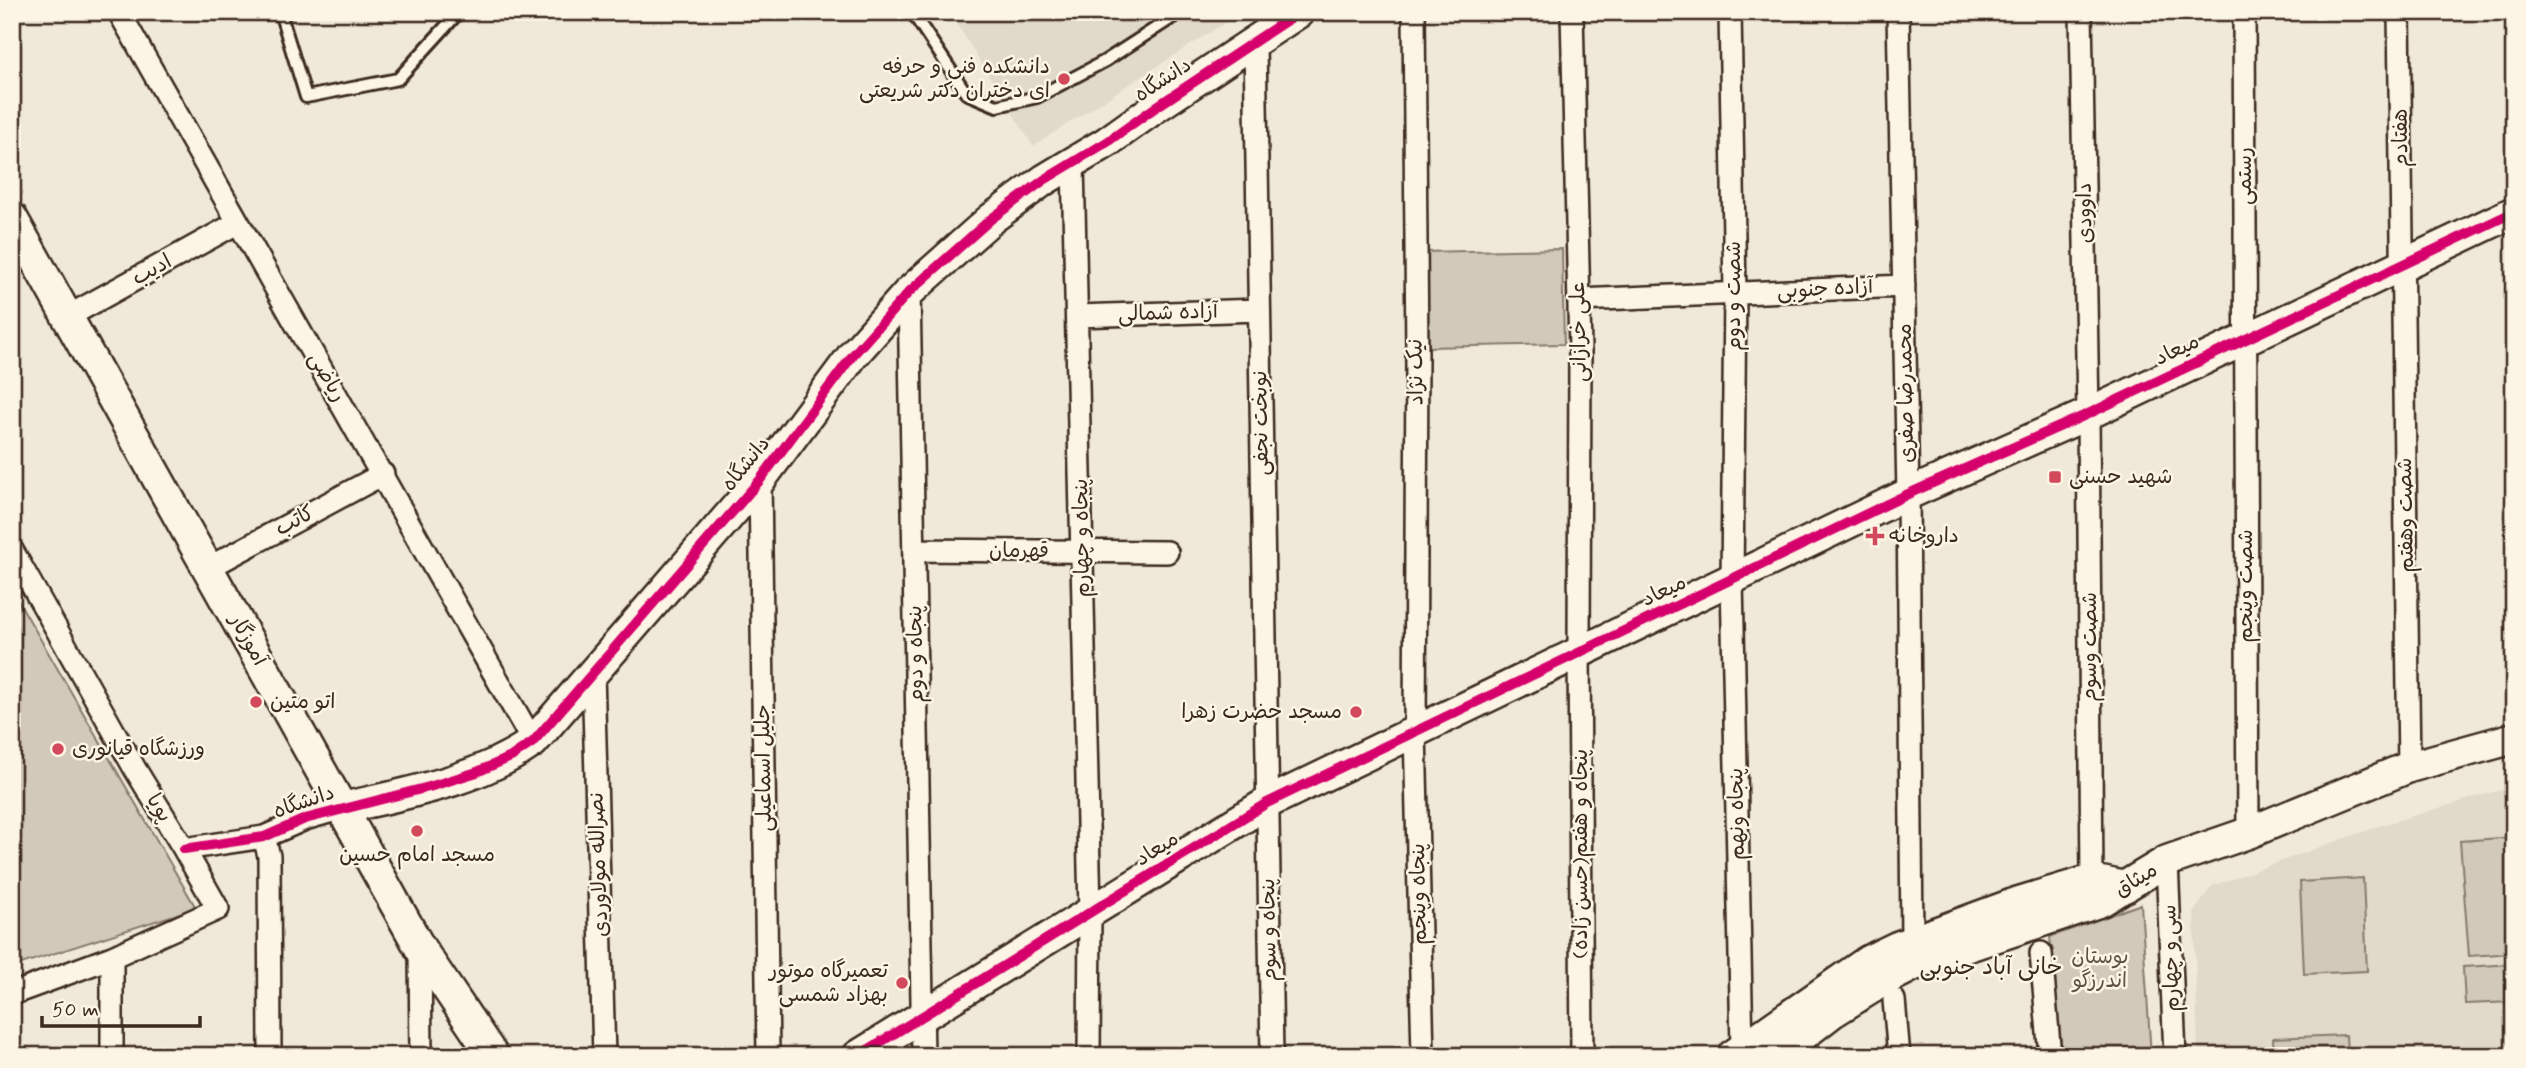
<svg xmlns="http://www.w3.org/2000/svg" width="2526" height="1068" font-family="Mynerve,'Playpen Sans Arabic',sans-serif">
<rect width="100%" height="100%" fill="#f0e9d9"/>
<filter id="ink" filterUnits="userSpaceOnUse"><feTurbulence type="fractalNoise" baseFrequency=".0143" numOctaves="2"/><feDisplacementMap in="SourceGraphic" scale="14" xChannelSelector="R" yChannelSelector="G"/><feConvolveMatrix kernelMatrix="1 2 1 2 8 2 1 2 1" color-interpolation-filters="sRGB"/></filter>
<g filter="url(#ink)">
<path fill="#e1d9c9" d="M949,12h293l-209,134z
M2514,786v270h-316l-4,-144 18,-26 170,-61z"/>
<path fill="#d2c9ba" stroke="#867a6c" stroke-width="2" d="M1562,249l2,95 -138,3 -3,-95z
M12,590l184,318 -184,59z
M2514,837v116l-45,3 -9,-115z
M2363,878l4,93 -63,3 -4,-92z
M2141,904l10,152h-89l-12,-119z
M2514,964v38l-49,2 -2,-37z
M2346,1035l1,21h-73l-1,-18z"/>
<g fill="none" stroke-linecap="round" stroke-linejoin="round">
<g stroke="#3b2a1e" stroke-width="16">
<path id="lane" d="M280,12l26,85 92,-18 61,-67
M912,12l54,81 31,13 40,-9 68,-36 76,-49"/>
</g>
<g stroke="#3b2a1e" stroke-width="26">
<path id="street" d="M119,12l414,730
M1414,12l3,344 -2,375 8,325
M1572,12l8,338 -1,302 3,404
M1730,12l5,281 -3,287 10,468
M1898,12l10,482 4,447
M2081,12l7,402 4,466
M2244,12l4,821
M2399,12l10,755
M1255,43l17,1013
M1073,163l17,749 -1,144
M909,292l14,764
M1579,300l325,-14
M1077,316l182,-6
M67,317l170,-94
M760,480l8,576
M12,550l123,219 49,80 34,60 -106,48 -100,37
M914,550l253,2
M208,568l175,-94
M593,672l11,384
M264,837l5,19 1,200
M184,849l80,-12 41,-18 38,-11
M2167,861l8,195
M420,949l1,107
M2041,953l9,103
M112,957v99
M1894,1000l5,56"/>
</g>
<g stroke="#3b2a1e" stroke-width="35">
<path id="secondary" d="M12,218l408,730 73,108
M343,808c64,-15 135,-27 190,-66l227,-262 93,-125 56,-63 82,-73 53,-39 63,-38 49,-35 143,-95
M858,1056l409,-253 641,-309 180,-80 426,-202
M1732,1056l136,-95 29,-14 122,-45 73,-22 33,7
M1776,1056l57,-44 48,-30 37,-19 183,-62 66,-40 81,-28 161,-66 105,-29"/>
</g>
<use href="#lane" stroke="#fcf5e5" stroke-width="10"/>
<use href="#street" stroke="#fcf5e5" stroke-width="21"/>
<use href="#secondary" stroke="#fcf5e5" stroke-width="30"/>
<g stroke="#fcf5e5" stroke-width="15">
<path id="cycleway" d="M184,849l80,-12 41,-18 124,-32 48,-15 34,-15 22,-15 227,-262 93,-125 56,-63 82,-73 53,-39 63,-38 49,-35 143,-95
M858,1056l409,-253 641,-309 180,-80 426,-202"/>
</g>
<use href="#cycleway" stroke="#d6006c" stroke-width="10"/>
</g>
</g>
<g fill="#d1495b" stroke="#fcf5e5" stroke-width="2.5">
<circle cx="1064" cy="79" r="7"/>
<rect x="2048" y="470" width="14" height="14" rx="3.5"/>
<path d="M1871.5 525.5h7v7h7v7h-7v7h-7v-7h-7v-7h7z"/>
<circle cx="256" cy="702" r="7"/>
<circle cx="1356" cy="712" r="7"/>
<circle cx="58" cy="749" r="7"/>
<circle cx="417" cy="831" r="7"/>
<circle cx="902" cy="983" r="7"/>
</g>
<g text-anchor="middle" dominant-baseline="central" stroke-width="5" stroke-linejoin="round" paint-order="stroke">
<g font-size="21" fill="#3b2a1e" stroke="#fcf5e5" text-anchor="start">
<text x="1050" y="67" text-anchor="end">دانشکده فنی و حرفه<tspan x="1050" dy="24">ای دختران دکتر شریعتی</tspan></text>
<text x="2069" y="477">شهید حسنی</text>
<text x="1889" y="536">داروخانه</text>
<text x="270" y="702">اتو متین</text>
<text x="1342" y="712" text-anchor="end">مسجد حضرت زهرا</text>
<text x="72" y="749">ورزشگاه قیانوری</text>
<text x="417" y="855" text-anchor="middle">مسجد امام حسین</text>
<text x="888" y="971" text-anchor="end">تعمیرگاه موتور<tspan x="888" dy="24">بهزاد شمسی</tspan></text>
</g>
<g font-size="21" fill="#3b2a1e" stroke="#fcf5e5">
<text transform="translate(1163 80) rotate(-33)">دانشگاه</text>
<text transform="translate(2401 138) rotate(-91)">هفتادم</text>
<text transform="translate(2245 176) rotate(-90)">رستمی</text>
<text transform="translate(2085 213) rotate(-91)">داوودی</text>
<text transform="translate(152 270) rotate(-29)">ادیب</text>
<text transform="translate(1825 289) rotate(-3)">آزاده جنوبی</text>
<text transform="translate(1734 296) rotate(-90)">شصت و دوم</text>
<text transform="translate(1168 313) rotate(-2)">آزاده شمالی</text>
<text transform="translate(1579 332) rotate(-91)">علی خرازانی</text>
<text transform="translate(2177 350) rotate(-25)">میعاد</text>
<text transform="translate(1416 372) rotate(-91)">نیک نژاد</text>
<text transform="translate(327 377) rotate(60)">ریاضی</text>
<text transform="translate(1906 393) rotate(-91)">محمدرضا صفری</text>
<text transform="translate(1261 423) rotate(-91)">نوبخت نجفی</text>
<text transform="translate(746 464) rotate(-51)">دانشگاه</text>
<text transform="translate(2406 515) rotate(-91)">شصت وهفتم</text>
<text transform="translate(295 521) rotate(-28)">کاتب</text>
<text transform="translate(1082 538) rotate(-91)">پنجاه و چهارم</text>
<text x="1019" y="551">قهرمان</text>
<text transform="translate(2246 586) rotate(-90)">شصت وپنجم</text>
<text transform="translate(1664 591) rotate(-25)">میعاد</text>
<text transform="translate(248 640) rotate(61)">آموزگار</text>
<text transform="translate(2090 647) rotate(-90)">شصت وسوم</text>
<text transform="translate(916 654) rotate(-91)">پنجاه و دوم</text>
<text transform="translate(764 768) rotate(-91)">جلیل اسماعیلی</text>
<text transform="translate(304 802) rotate(-19)">دانشگاه</text>
<text transform="translate(159 808) rotate(58)">پویا</text>
<text transform="translate(1737 814) rotate(-91)">پنجاه ونهم</text>
<text transform="translate(1157 849) rotate(-32)">میعاد</text>
<text transform="translate(1581 854) rotate(-90)">(حسن زاده)پنجاه و هفتم</text>
<text transform="translate(599 864) rotate(-92)">نصرالله مولاوردی</text>
<text transform="translate(2136 880) rotate(-31)">میثاق</text>
<text transform="translate(1419 894) rotate(-91)">پنجاه وپنجم</text>
<text transform="translate(1269 930) rotate(-91)">پنجاه و سوم</text>
<text transform="translate(2171 958) rotate(-92)">سی و چهارم</text>
</g>
<g font-size="21" fill="#615245" stroke="#fcf5e5">
<text x="2100" y="957">بوستان<tspan x="2100" dy="24">اندرزگو</tspan></text>
</g>
<g font-size="23" fill="#3b2a1e" stroke="#fcf5e5">
<text x="1991" y="968">خانی آباد جنوبی</text>
</g>
</g>
<rect width="2526" height="1068" fill="none" stroke="#fcf5e5" stroke-width="42"/>
<rect x="21" y="21" width="2484" height="1026" fill="none" stroke="#3b2a1e" stroke-width="2.5" filter="url(#ink)"/>
<path d="M42 1016v10h158v-10" fill="none" stroke="#3b2a1e" stroke-width="3.5"/>
<text x="52" y="1016" font-size="21" fill="#3b2a1e" stroke="#fcf5e5" stroke-width="5" paint-order="stroke">50 m</text>
</svg>
